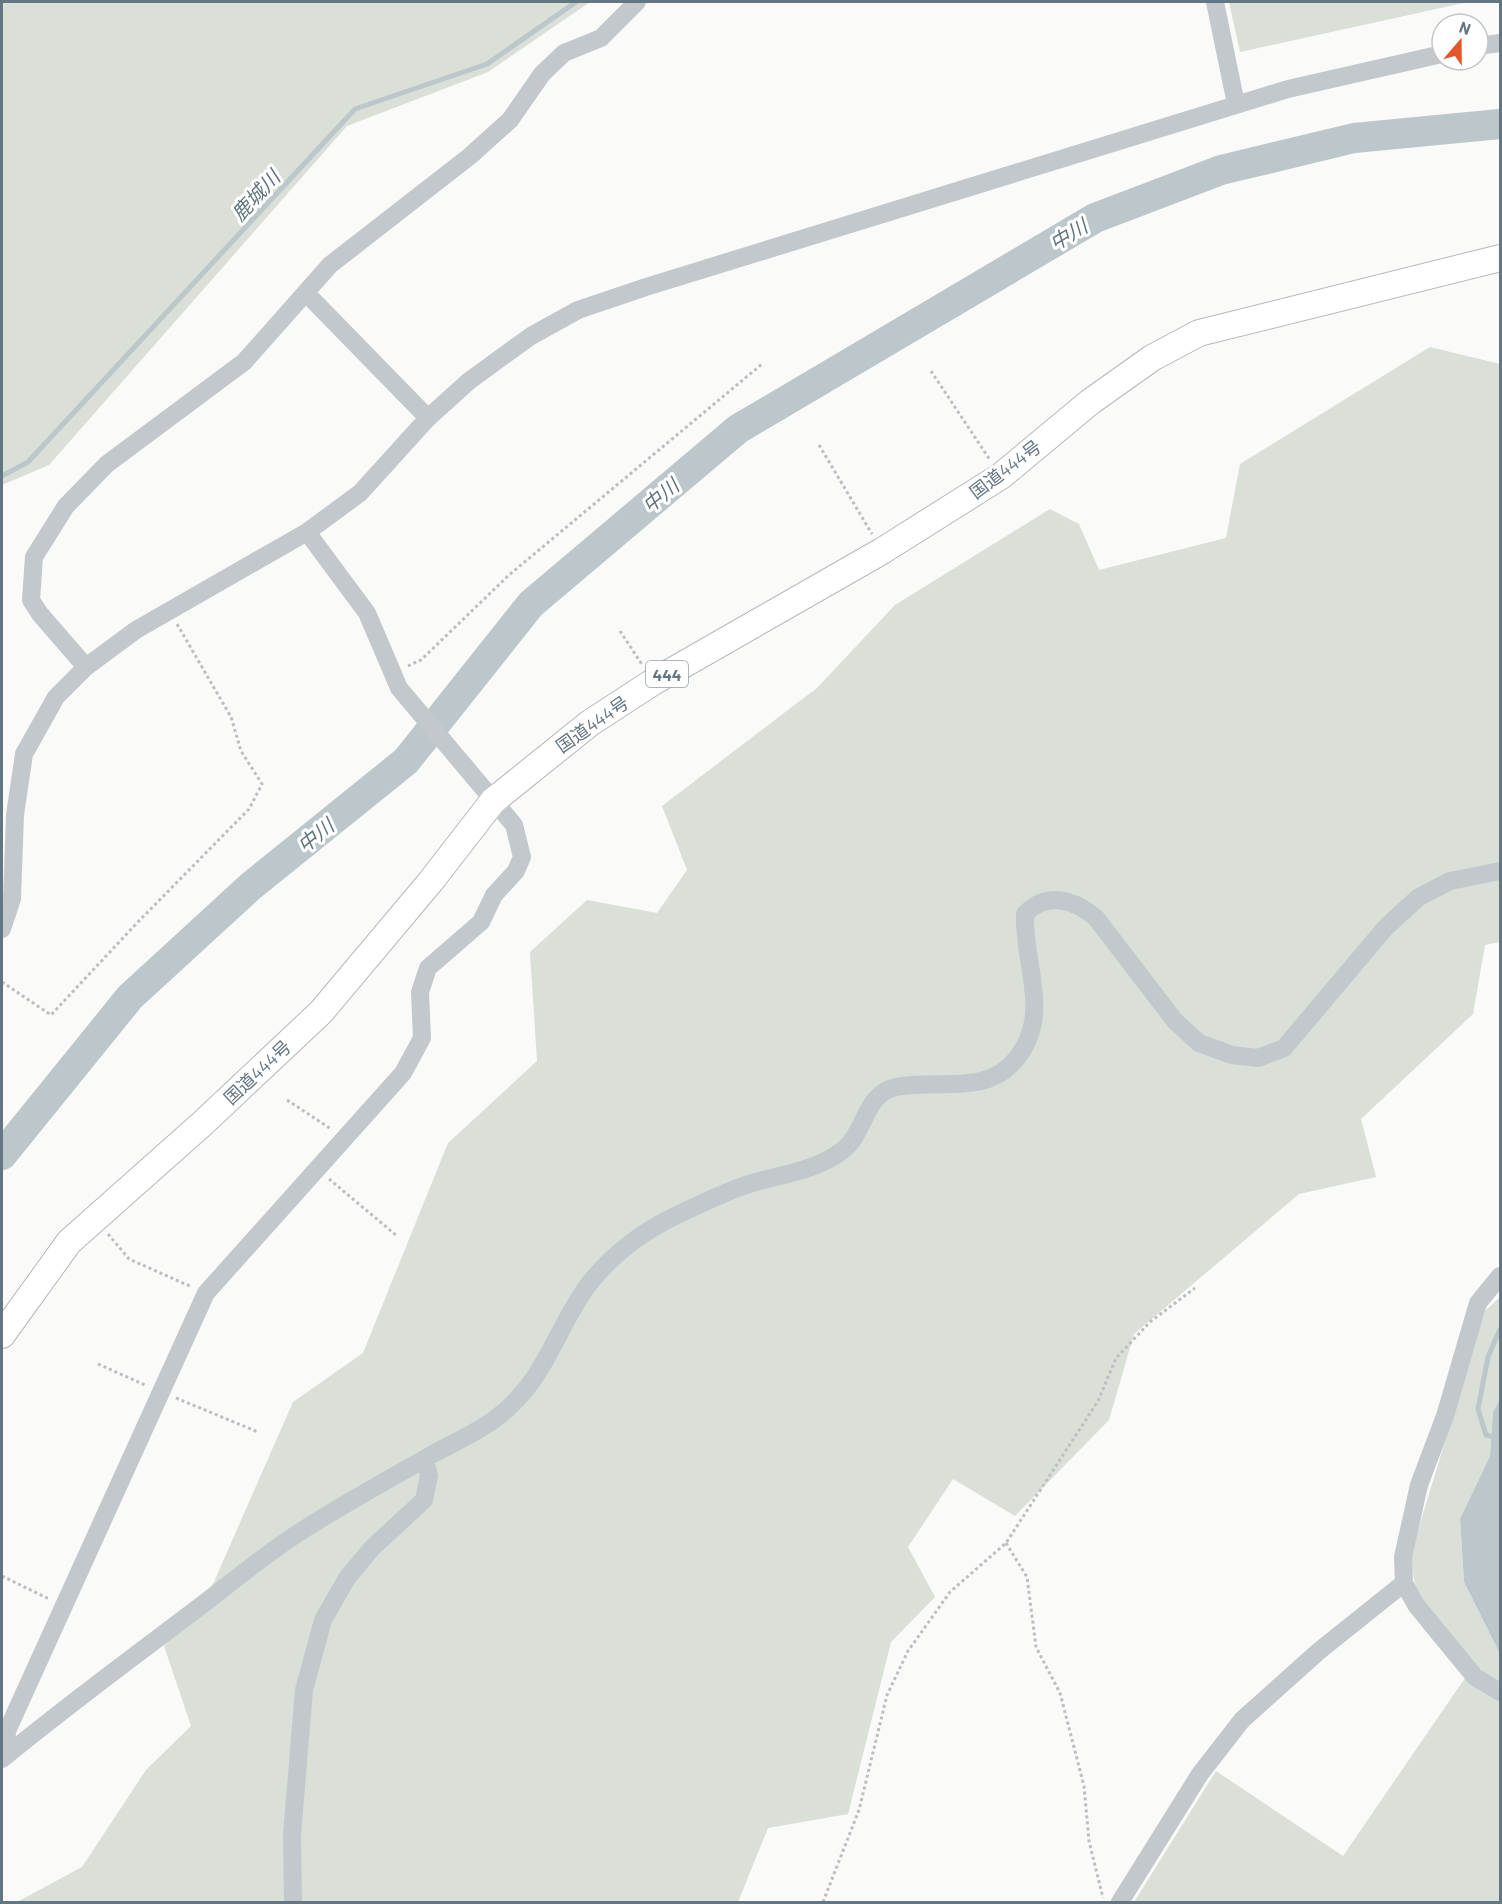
<svg xmlns="http://www.w3.org/2000/svg" width="1502" height="1904" font-family="Barlow,'Noto Sans JP',sans-serif">
<rect width="100%" height="100%" fill="#fafaf8"/>
<path fill="#dadfd7" d="M2,2h588l-102,70 -141,54 -298,339 -47,20z
M1229,2h239l-228,50z
M1430,347l70,17v578l-15,3 -12,69 -112,105 15,58 -77,17 -165,140 -25,86 -94,96 -62,-37 -45,68 27,50 -44,45 -43,172 -80,14 -30,74h-721l65,-35 64,-97 45,-44 -27,-80 49,-62 80,-182 70,-49 85,-210 89,-82 -7,-109 57,-52 70,13 30,-43 -25,-64 155,-118 78,-83 155,-96 29,15 20,46 127,-32 14,-74z
M1500,1297v102l-7,13 -3,44 -30,63 4,63 36,72v248h-366l82,-131 127,85 122,-178 -42,-50 -13,-72 75,-245z"/>
<path fill="#bbc7cb" d="M1500,1399v255l-36,-72 -4,-63 30,-63 3,-44z"/>
<g fill="none" stroke-linecap="round" stroke-linejoin="round">
<path stroke="#bbc7cb" stroke-width="5" d="M2,476l26,-14 327,-353 132,-45 89,-62
M1500,1329l-12,28 -10,52 8,26 14,3"/>
<path stroke="#bbc7cb" stroke-width="30" d="M2,1155l128,-158 121,-111 155,-125 125,-157 207,-175 357,-211 126,-48 133,-32 146,-14"/>
<g stroke="#b4b9bd" stroke-width="28">
<path id="highway" d="M2,1335l67,-93 134,-119 118,-111 110,-131 62,-80 97,-78 63,-41 229,-131 119,-75 89,-74 62,-44 47,-25 301,-75"/>
</g>
<path stroke="#bbbfc2" stroke-width="3" stroke-dasharray="3 3" stroke-linecap="butt" d="M931,371l59,89
M819,445l53,89
M620,631l23,35
M408,666l13,-6 88,-85 253,-211
M2,982l49,33 85,-91 113,-115 13,-25 -21,-33 -10,-34 -54,-93
M287,1100l44,29
M329,1179l68,57
M108,1234l21,25 63,28
M98,1364l47,21
M176,1398l82,34
M1006,1543l21,34 9,70 24,46 24,93 5,55 14,57
M2,1576l47,23
M823,1902l36,-92 28,-115 21,-44 42,-59 56,-49 92,-142 18,-43 34,-36 45,-34"/>
<path stroke="#c3c8cc" stroke-width="18" d="M1215,2l21,102
M1478,46l22,-3
M306,293l122,125
M86,667l-46,-53 -9,-14 3,-43 32,-51 41,-42 137,-102 86,-97 140,-109 40,-36 32,-46 22,-21 37,-15 36,-36
M2,929l10,-30 3,-84 9,-61 32,-57 30,-30 50,-37 171,-98 53,-39 68,-75 41,-37 62,-45 47,-26 68,-23 642,-198 154,-35
M1500,1276l-22,27 -33,113 -26,69 -16,72 1,26 12,22 59,72 25,15
M6,1756l1,-25 199,-438 197,-220 19,-35 -2,-46 8,-24 53,-46 13,-27 22,-24 6,-14 -8,-32 -115,-137 -32,-75 -60,-81
M2,1759c62,-51 127,-99 192,-148 36,-27 71,-57 109,-81 42,-27 86,-51 130,-76 20,-11 43,-21 62,-35 51,-38 59,-87 93,-134 22,-28 51,-51 83,-67 23,-11 47,-23 72,-32 31,-11 73,-14 100,-36 23,-18 21,-56 53,-63 42,-9 91,10 121,-29 35,-45 6,-93 8,-144 22,-23 49,-15 71,4l79,103 24,22 33,12 26,3 26,-10 102,-121 33,-30 31,-16 50,-10
M293,1902l-1,-67 12,-145 19,-70 24,-42 25,-30 52,-48 5,-24 -4,-17
M1120,1902l80,-128 42,-54 77,-69 85,-68"/>
<use href="#highway" stroke="#fff" stroke-width="26"/>
</g>
<g text-anchor="middle" dominant-baseline="central" stroke-width="6" stroke-linejoin="round" paint-order="stroke">
<rect fill="#fff" stroke="#939fa8" stroke-width="1.5" x="646" y="661" width="42" height="26" rx="4.5"/>
<g font-size="16" font-weight="bold" fill="#657683">
<text x="667" y="674">444</text>
</g>
<g font-size="18" fill="#657683" stroke="#fff">
<text transform="translate(1005 469) rotate(-37)">国道444号</text>
<text transform="translate(592 724) rotate(-35)">国道444号</text>
<text transform="translate(257 1072) rotate(-43)">国道444号</text>
</g>
<g font-size="20" font-style="italic" fill="#60757c" stroke="#fff">
<text transform="translate(255 195) rotate(-47)">鹿城川</text>
<text transform="translate(1068 234) rotate(-31)">中川</text>
<text transform="translate(660 495) rotate(-40)">中川</text>
<text transform="translate(315 835) rotate(-39)">中川</text>
</g>
</g>
<rect width="1502" height="1904" fill="none" stroke="#657683" stroke-width="6"/>
<g transform="translate(1460 42) rotate(20)"><circle r="28" fill="#ffffff" stroke="#c1c8cd" stroke-width="1.5"/>
<path d="M0-4.5L10 22L0 15L-10 22Z" fill="#e4572e"/>
<text y="-9" font-size="16" font-weight="bold" text-anchor="middle" fill="#657683">N</text>
</g>
</svg>
